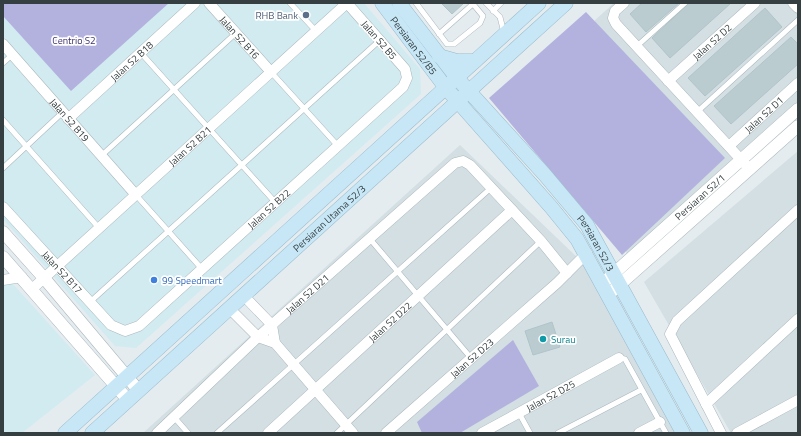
<svg xmlns="http://www.w3.org/2000/svg" width="801" height="436" font-family="'Titillium Web',sans-serif">
<rect width="100%" height="100%" fill="#e4ecf0"/>
<path fill="#d3dfe3" d="M614,3h184v101l-170,151 -53,-80 -66,-77z
M460,145l120,115 31,40 72,133h-540z
M798,151v282h-67l-87,-151z"/>
<path fill="#d1ebf0" d="M3,3h361l56,66 1,25 -285,254 -21,-2 -112,-127z
M3,273l92,102 -73,58h-19z"/>
<path fill="#b3b2df" d="M3,3h166l-98,88 -68,-75z
M586,12l139,146 -103,97 -133,-157z
M513,340l26,46 -79,47h-38l-5,-11z"/>
<path fill="#bbccd0" stroke="#b0c4ca" d="M441,3h23l-12,11z
M642,3h37l-33,29 -16,-18z
M689,3h42l-61,55 -18,-20z
M765,8l17,19 -77,69 -17,-18z
M791,37l7,7v20l-67,60 -17,-18z
M552,322l8,25 -27,8 -8,-24z"/>
<g fill="none" stroke-linecap="round" stroke-linejoin="round">
<g stroke="#abb8bd" stroke-width="6">
<path id="service" d="M290,3l26,28
M416,3l31,41h7l26,-21 3,-7 -10,-12
M486,3l14,14 4,16
M493,11l8,-8
M439,34l35,-31
M637,46l48,-43
M141,53l134,149
M3,63l9,-8
M271,72l67,74
M697,112l101,-92
M3,120l96,108
M101,156l135,-123
M3,168l60,-56
M136,195l66,74
M370,239l101,119
M90,302l289,-261
M619,358l6,1 41,74
M519,413l11,20
M174,417l14,16
M217,433l275,-246
M337,433l204,-192
M558,433l83,-43"/>
</g>
<g stroke="#abb8bd" stroke-width="11">
<g id="minor">
<path id="s1" d="M209,3l62,69"/>
<path d="M624,3l-9,8 -2,7 3,6 130,141"/>
<path d="M793,3l5,5"/>
<path id="s2" d="M3,44l133,151"/>
<path id="s3" d="M668,81l87,-78"/>
<path id="s4" d="M68,119l127,-116"/>
<path id="s5" d="M729,146l69,-63"/>
<path id="s6" d="M3,207l108,118 14,6 14,-5 264,-239 4,-9 -2,-9 -58,-66"/>
<path d="M3,280l19,-3"/>
<path id="s7" d="M32,289l315,-286"/>
<path d="M244,296l28,29 3,18"/>
<path d="M230,309l28,28 17,6 78,90"/>
<path d="M706,404l92,-85"/>
<path id="s8" d="M157,433l101,-96 197,-174 8,-2 7,4 71,76 26,32"/>
<path id="s9" d="M268,433l244,-223"/>
<path id="s10" d="M386,433l171,-150 30,-30"/>
<path id="s11" d="M482,433l137,-75"/>
<path d="M639,433l21,-11"/>
<path d="M721,433l-51,-99 7,-13 121,-111"/>
<path d="M737,433l61,-33"/>
</g>
</g>
<g stroke="#abb8bd" stroke-width="13">
<g id="tertiary">
<path d="M3,232l41,46 95,113"/>
<path d="M3,257l125,143"/>
<path id="s12" d="M602,284l196,-175"/>
<path d="M608,295l190,-169"/>
</g>
</g>
<g stroke="#99baca" stroke-width="15">
<g id="secondary">
<path id="s13" d="M382,3l64,85 105,119 26,32 106,194"/>
<path id="s14" d="M399,3l58,75 88,97 42,50 114,208"/>
<path d="M439,56l18,5h18"/>
<path d="M65,433l474,-430"/>
<path id="s15" d="M92,433l474,-430"/>
</g>
</g>
<use href="#service" stroke="#fff" stroke-width="5"/>
<use href="#minor" stroke="#fff" stroke-width="10"/>
<use href="#tertiary" stroke="#fff" stroke-width="12"/>
<use href="#secondary" stroke="#c7e7f7" stroke-width="14"/>
</g>
<circle fill="#5c6f8a" stroke="#fff" stroke-width="1.5" cx="306" cy="15" r="4"/>
<circle fill="#3f7fe0" stroke="#fff" stroke-width="1.5" cx="154" cy="280" r="4"/>
<circle fill="#0f9aa8" stroke="#fff" stroke-width="1.5" cx="543" cy="339" r="4"/>
<g text-anchor="middle" dominant-baseline="central" stroke-width="3.5" stroke-linejoin="round" paint-order="stroke">
<g font-size="10" fill="#4e5e75" stroke="#fff" text-anchor="end">
<text x="298" y="15">RHB Bank</text>
</g>
<g font-size="10" fill="#353f41" stroke="#fff">
<text stroke="none"><textPath href="#s1" startOffset="46">Jalan S2 B16</textPath></text>
<text transform="translate(379 40) rotate(49)">Jalan S2 B5</text>
<text stroke="none"><textPath href="#s3" startOffset="59">Jalan S2 D2</textPath></text>
<text stroke="none"><textPath href="#s13" startOffset="53">Persiaran S2/B5</textPath></text>
<text stroke="none"><textPath href="#s4" startOffset="86">Jalan S2 B18</textPath></text>
<text stroke="none"><textPath href="#s5" startOffset="47">Jalan S2 D1</textPath></text>
<text stroke="none"><textPath href="#s2" startOffset="101">Jalan S2 B19</textPath></text>
<text stroke="none"><textPath href="#s7" startOffset="213">Jalan S2 B21</textPath></text>
<text stroke="none"><textPath href="#s12" startOffset="131">Persiaran S2/1</textPath></text>
<text stroke="none"><textPath href="#s6" startOffset="365">Jalan S2 B22</textPath></text>
<text stroke="none"><textPath href="#s15" startOffset="320">Persiaran Utama S2/3</textPath></text>
<text stroke="none"><textPath href="#s14" startOffset="311">Persiaran S2/3</textPath></text>
<text stroke="none"><textPath href="#s6" startOffset="88">Jalan S2 B17</textPath></text>
<text stroke="none"><textPath href="#s8" startOffset="205">Jalan S2 D21</textPath></text>
<text stroke="none"><textPath href="#s9" startOffset="165">Jalan S2 D22</textPath></text>
<text stroke="none"><textPath href="#s10" startOffset="114">Jalan S2 D23</textPath></text>
<text stroke="none"><textPath href="#s11" startOffset="78">Jalan S2 D25</textPath></text>
</g>
<g font-size="10" fill="#3c306b" stroke="#fff">
<text x="74" y="40">Centrio S2</text>
</g>
<g font-size="10" fill="#366cbe" stroke="#fff" text-anchor="start">
<text x="162" y="280">99 Speedmart</text>
</g>
<g font-size="10" fill="#0d838f" stroke="#fff" text-anchor="start">
<text x="551" y="339">Surau</text>
</g>
</g>
<rect width="801" height="436" fill="none" stroke="#353f41" stroke-width="8"/>
</svg>
